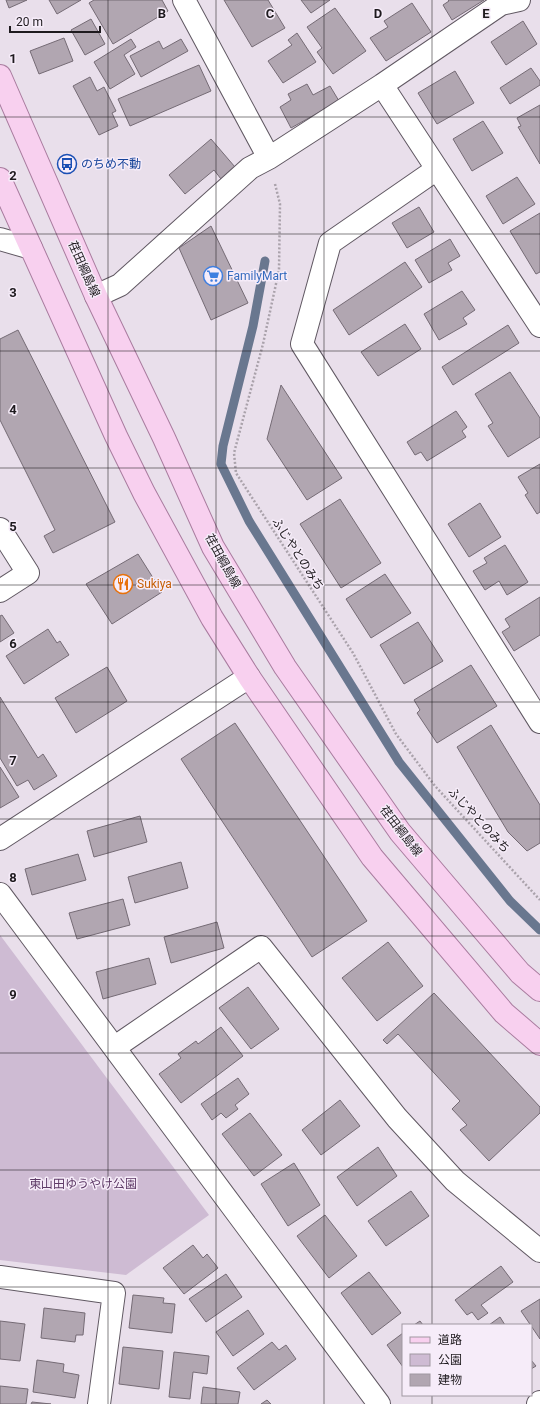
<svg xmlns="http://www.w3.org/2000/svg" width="540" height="1404" font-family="Roboto,'Noto Sans JP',sans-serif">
<rect width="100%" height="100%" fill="#e9dfeb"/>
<path fill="#cebbd3" d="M0,935l209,280 -83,60 -126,-15z"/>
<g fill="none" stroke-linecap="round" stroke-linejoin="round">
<path stroke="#69778f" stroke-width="9" d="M265,261l-12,65 -30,120 -2,18 28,57 150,241 111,139 30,29"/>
</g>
<path fill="#b1a6b1" stroke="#756b75" d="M6,0h21l-18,8z
M49,0h32l-24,14z
M94,0h68l6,11 -55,33 -24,-41z
M224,0h44l17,28 -33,19z
M301,0h29l-19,13z
M448,0h36l-32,20 -9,-15 6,-4z
M412,3l19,29 -45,29 -16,-23 18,-11 -4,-6z
M335,8l31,43 -33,23 -16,-22 5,-4 -15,-21z
M91,19l14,25 -20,11 -14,-25z
M523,21l14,23 -31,21 -15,-23z
M297,33l19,29 -33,21 -15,-22 24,-16 -4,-5z
M64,38l9,23 -34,13 -9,-23z
M131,39l5,8 -12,8 11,19 -25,15 -16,-27z
M181,39l7,12 -47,26 -11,-21 29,-15 4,8z
M199,65l12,26 -81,35 -12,-27z
M531,68l9,13v4l-30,19 -10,-16z
M455,71l19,32 -37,21 -19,-31z
M90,77l7,14 7,-4 12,24 -4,2 6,13 -19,9 -26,-49z
M307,84l6,11 17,-9 9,15 -48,27 -11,-21 11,-7 -3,-6z
M540,105v59l-22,-37 3,-1 -4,-8z
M483,121l20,32 -31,18 -19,-32z
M211,139l24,28 -14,12 -7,-9 -29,24 -16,-19z
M517,177l18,27 -32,20 -17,-28z
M419,207l15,25 -27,16 -15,-25z
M540,213v59l-4,2 -26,-43z
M211,226l37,77 -37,17 -32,-72z
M450,239l10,17 -12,7 4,7 -23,13 -14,-23z
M405,262l17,25 -73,48 -16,-25z
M462,291l13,19 -12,8 4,6 -28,16 -15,-26z
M405,324l16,25 -43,27 -17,-24z
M508,325l11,18 -66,42 -11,-18z
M18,330l97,192 -62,31 -9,-17 11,-6 -55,-110v-81z
M510,372l30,46v19l-32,20 -20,-31 5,-3 -18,-29z
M281,385l61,93 -35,22 -40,-61z
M456,411l11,16 -5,4 4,6 -39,24 -6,-9 -6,3 -8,-13z
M540,464v48l-3,2 -12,-19 3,-2 -10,-16z
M340,499l41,64 -40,25 -41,-64z
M480,503l21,34 -32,20 -21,-33z
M505,545l23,37 -21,13 -8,-14 -14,9 -12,-19 14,-8 -3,-5z
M138,554l24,38 -50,32 -26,-40z
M385,574l26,39 -40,25 -25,-39z
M540,597v38l-26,16 -12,-19 8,-5 -5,-8z
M2,615l12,18 -14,9v-26z
M418,622l25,39 -39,23 -24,-39z
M48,629l9,14 3,-2 9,14 -45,29 -18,-28z
M471,665l26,41 -60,37 -20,-30 3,-3 -6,-10z
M107,667l20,34 -51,32 -21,-35z
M0,697l38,61 5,-4 14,22 -23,14 -6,-10 -11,6 -17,-28z
M235,723l132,198 -55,36 -131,-198z
M491,725l49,80v38l-13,8 -19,-19 -51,-85z
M0,767l19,30 -19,11z
M140,816l7,26 -53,15 -7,-26z
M78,854l8,26 -54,15 -7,-26z
M181,862l7,26 -53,15 -7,-26z
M123,899l7,26 -53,14 -8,-26z
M217,922l7,26 -53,15 -7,-26z
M388,942l35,44 -46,35 -35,-43z
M149,958l7,26 -53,15 -7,-27z
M248,987l31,42 -28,20 -32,-41z
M434,993l106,114v6l-51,48 -29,-31 7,-5 -15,-16 8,-8 -62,-67 -11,10 -4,-4z
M221,1027l22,29 -62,47 -22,-29 22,-16 -3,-4 18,-13 2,3z
M238,1078l11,16 -14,11 3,4 -12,9 -5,-5 -9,7 -11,-16z
M340,1100l20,26 -39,29 -19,-25z
M250,1113l32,42 -28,21 -32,-42z
M378,1147l19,29 -40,30 -20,-29z
M294,1163l26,42 -32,21 -27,-42z
M411,1191l18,25 -43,30 -18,-25z
M325,1215l32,41 -28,22 -32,-42z
M193,1245l10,13 4,-4 11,14 -34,26 -21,-26z
M501,1266l12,16 -32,23 7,8 -10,7 -6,-8 -5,3 -12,-15z
M369,1272l32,41 -29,22 -31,-42z
M226,1274l16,23 -36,25 -17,-23z
M133,1295l31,3 -1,5 12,1 -3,29 -43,-5z
M540,1299v40l-19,-28z
M44,1308l41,5 -2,22h-7l-1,7 -34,-4z
M248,1310l16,24 -31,22 -17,-24z
M500,1317l5,8h-16z
M0,1321l25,3 -5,37 -20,-2z
M420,1321l3,4h-9z
M403,1333v34l-16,-22z
M272,1342l7,8 7,-5 10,14 -42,31 -17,-22z
M123,1347l40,4 -4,38 -40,-5z
M174,1352l35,4 -2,18 -14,-2 -3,27 -21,-2z
M37,1360l27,4 -1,8 16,3 -4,23 -42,-6z
M531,1360l5,6 -5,3z
M0,1386l28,3 -2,15h-26z
M203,1387l37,5 -2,12h-37z
M267,1400l4,4h-10z
M32,1402l19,2h-20z"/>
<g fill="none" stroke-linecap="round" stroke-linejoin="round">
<g stroke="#605862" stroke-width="24">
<path id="minor" d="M184,0l85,158
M382,85l158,241
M437,169l-107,74 -28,101 238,378
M0,239l31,9
M96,296l24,-11 130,-117 19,-10 113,-73 119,-81 18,-4
M0,529l28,44 -28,18
M0,839l249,-162
M0,894l379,510
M115,1047l146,-100 136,171 58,63 85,70
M0,1277l114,16 -15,111
M538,1404l2,-2"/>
</g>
<g stroke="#a97c9f" stroke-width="24">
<path id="major" d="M0,76l96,220 68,142 49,109 72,120 115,165 120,141 20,17
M0,179l116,257 28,57 68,125 37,59 123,180 132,156 36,31"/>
</g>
<path stroke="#aaa2ab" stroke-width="2.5" stroke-dasharray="2 2" stroke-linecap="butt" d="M275,184l5,20 -1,66 -16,74 -29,109 2,20 117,180 43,81 39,52 105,114"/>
<use href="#minor" stroke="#fff" stroke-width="22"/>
<use href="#major" stroke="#f8d0ef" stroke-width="22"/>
</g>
<path fill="none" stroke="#1e1a1e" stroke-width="1" stroke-opacity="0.55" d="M108,0v1404M216,0v1404M324,0v1404M432,0v1325M0,117h540M0,234h540M0,351h540M0,468h540M0,585h540M0,702h540M0,819h540M0,936h540M0,1053h540M0,1170h540M0,1287h540M432,1395v9"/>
<defs>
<g id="bus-ring" transform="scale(1)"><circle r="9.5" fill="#f6ecf9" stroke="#1a4fb4" stroke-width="1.5"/><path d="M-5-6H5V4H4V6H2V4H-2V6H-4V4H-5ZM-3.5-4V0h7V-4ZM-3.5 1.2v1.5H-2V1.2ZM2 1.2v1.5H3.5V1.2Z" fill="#1a4fb4"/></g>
<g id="supermarket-ring" transform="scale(1)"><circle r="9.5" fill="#f6ecf9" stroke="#3f7fe0" stroke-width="1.5"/><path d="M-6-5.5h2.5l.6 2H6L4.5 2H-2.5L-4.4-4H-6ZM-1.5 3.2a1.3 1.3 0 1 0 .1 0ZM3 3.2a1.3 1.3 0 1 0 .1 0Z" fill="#3f7fe0"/></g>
<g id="restaurant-ring" transform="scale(1)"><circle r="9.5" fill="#f6ecf9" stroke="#e8710a" stroke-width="1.5"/><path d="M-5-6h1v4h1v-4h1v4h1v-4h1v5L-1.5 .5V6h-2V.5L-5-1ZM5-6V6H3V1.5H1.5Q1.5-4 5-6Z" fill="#e8710a"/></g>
</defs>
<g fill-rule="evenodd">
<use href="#bus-ring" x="67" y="164"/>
<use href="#supermarket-ring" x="213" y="276"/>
<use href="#restaurant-ring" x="123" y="584"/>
</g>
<g text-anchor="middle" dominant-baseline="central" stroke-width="3" stroke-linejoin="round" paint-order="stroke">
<g font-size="12" fill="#164399" stroke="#f6ecf9" text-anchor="start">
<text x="81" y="164">のちめ不動</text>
</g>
<g font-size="12" fill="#1e1a1e" stroke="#f6ecf9">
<text transform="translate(84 269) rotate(66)">荏田綱島線</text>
<text transform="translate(298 554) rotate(57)">ふじやとのみち</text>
<text transform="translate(223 561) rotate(61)">荏田綱島線</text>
<text transform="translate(479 820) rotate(47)">ふじやとのみち</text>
<text transform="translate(401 831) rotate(52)">荏田綱島線</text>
</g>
<g font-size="12" fill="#366cbe" stroke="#f6ecf9" text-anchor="start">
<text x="227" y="276">FamilyMart</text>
</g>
<g font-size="12" fill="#c56008" stroke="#f6ecf9" text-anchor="start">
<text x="137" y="584">Sukiya</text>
</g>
<g font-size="12" fill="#5d3966" stroke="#f6ecf9">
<text x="83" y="1184">東山田ゆうやけ公園</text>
</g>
</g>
<g font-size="13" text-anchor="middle" font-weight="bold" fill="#1e1a1e" stroke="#f6ecf9" stroke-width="3" stroke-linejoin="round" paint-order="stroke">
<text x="162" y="18">B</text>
<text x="270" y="18">C</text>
<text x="378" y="18">D</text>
<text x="486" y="18">E</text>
<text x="13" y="63">1</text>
<text x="13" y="180">2</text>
<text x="13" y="297">3</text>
<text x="13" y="414">4</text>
<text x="13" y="531">5</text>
<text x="13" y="648">6</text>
<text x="13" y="765">7</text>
<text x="13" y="882">8</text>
<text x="13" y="999">9</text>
</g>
<rect x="402" y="1324" width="130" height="72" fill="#f6ecf9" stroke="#a098a1"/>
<rect x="410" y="1337" width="20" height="6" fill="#f8d0ef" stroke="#a098a1"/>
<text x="438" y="1344" font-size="12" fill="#1e1a1e">道路</text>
<rect x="410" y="1354" width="20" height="12" fill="#cebbd3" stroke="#a098a1"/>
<text x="438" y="1364" font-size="12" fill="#1e1a1e">公園</text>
<rect x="410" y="1374" width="20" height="12" fill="#b1a6b1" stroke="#a098a1"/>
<text x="438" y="1384" font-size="12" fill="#1e1a1e">建物</text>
<path d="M10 26v6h90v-6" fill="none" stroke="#1e1a1e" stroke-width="2"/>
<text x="16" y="26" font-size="12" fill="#1e1a1e" stroke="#f6ecf9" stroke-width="3" paint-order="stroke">20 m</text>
</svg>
